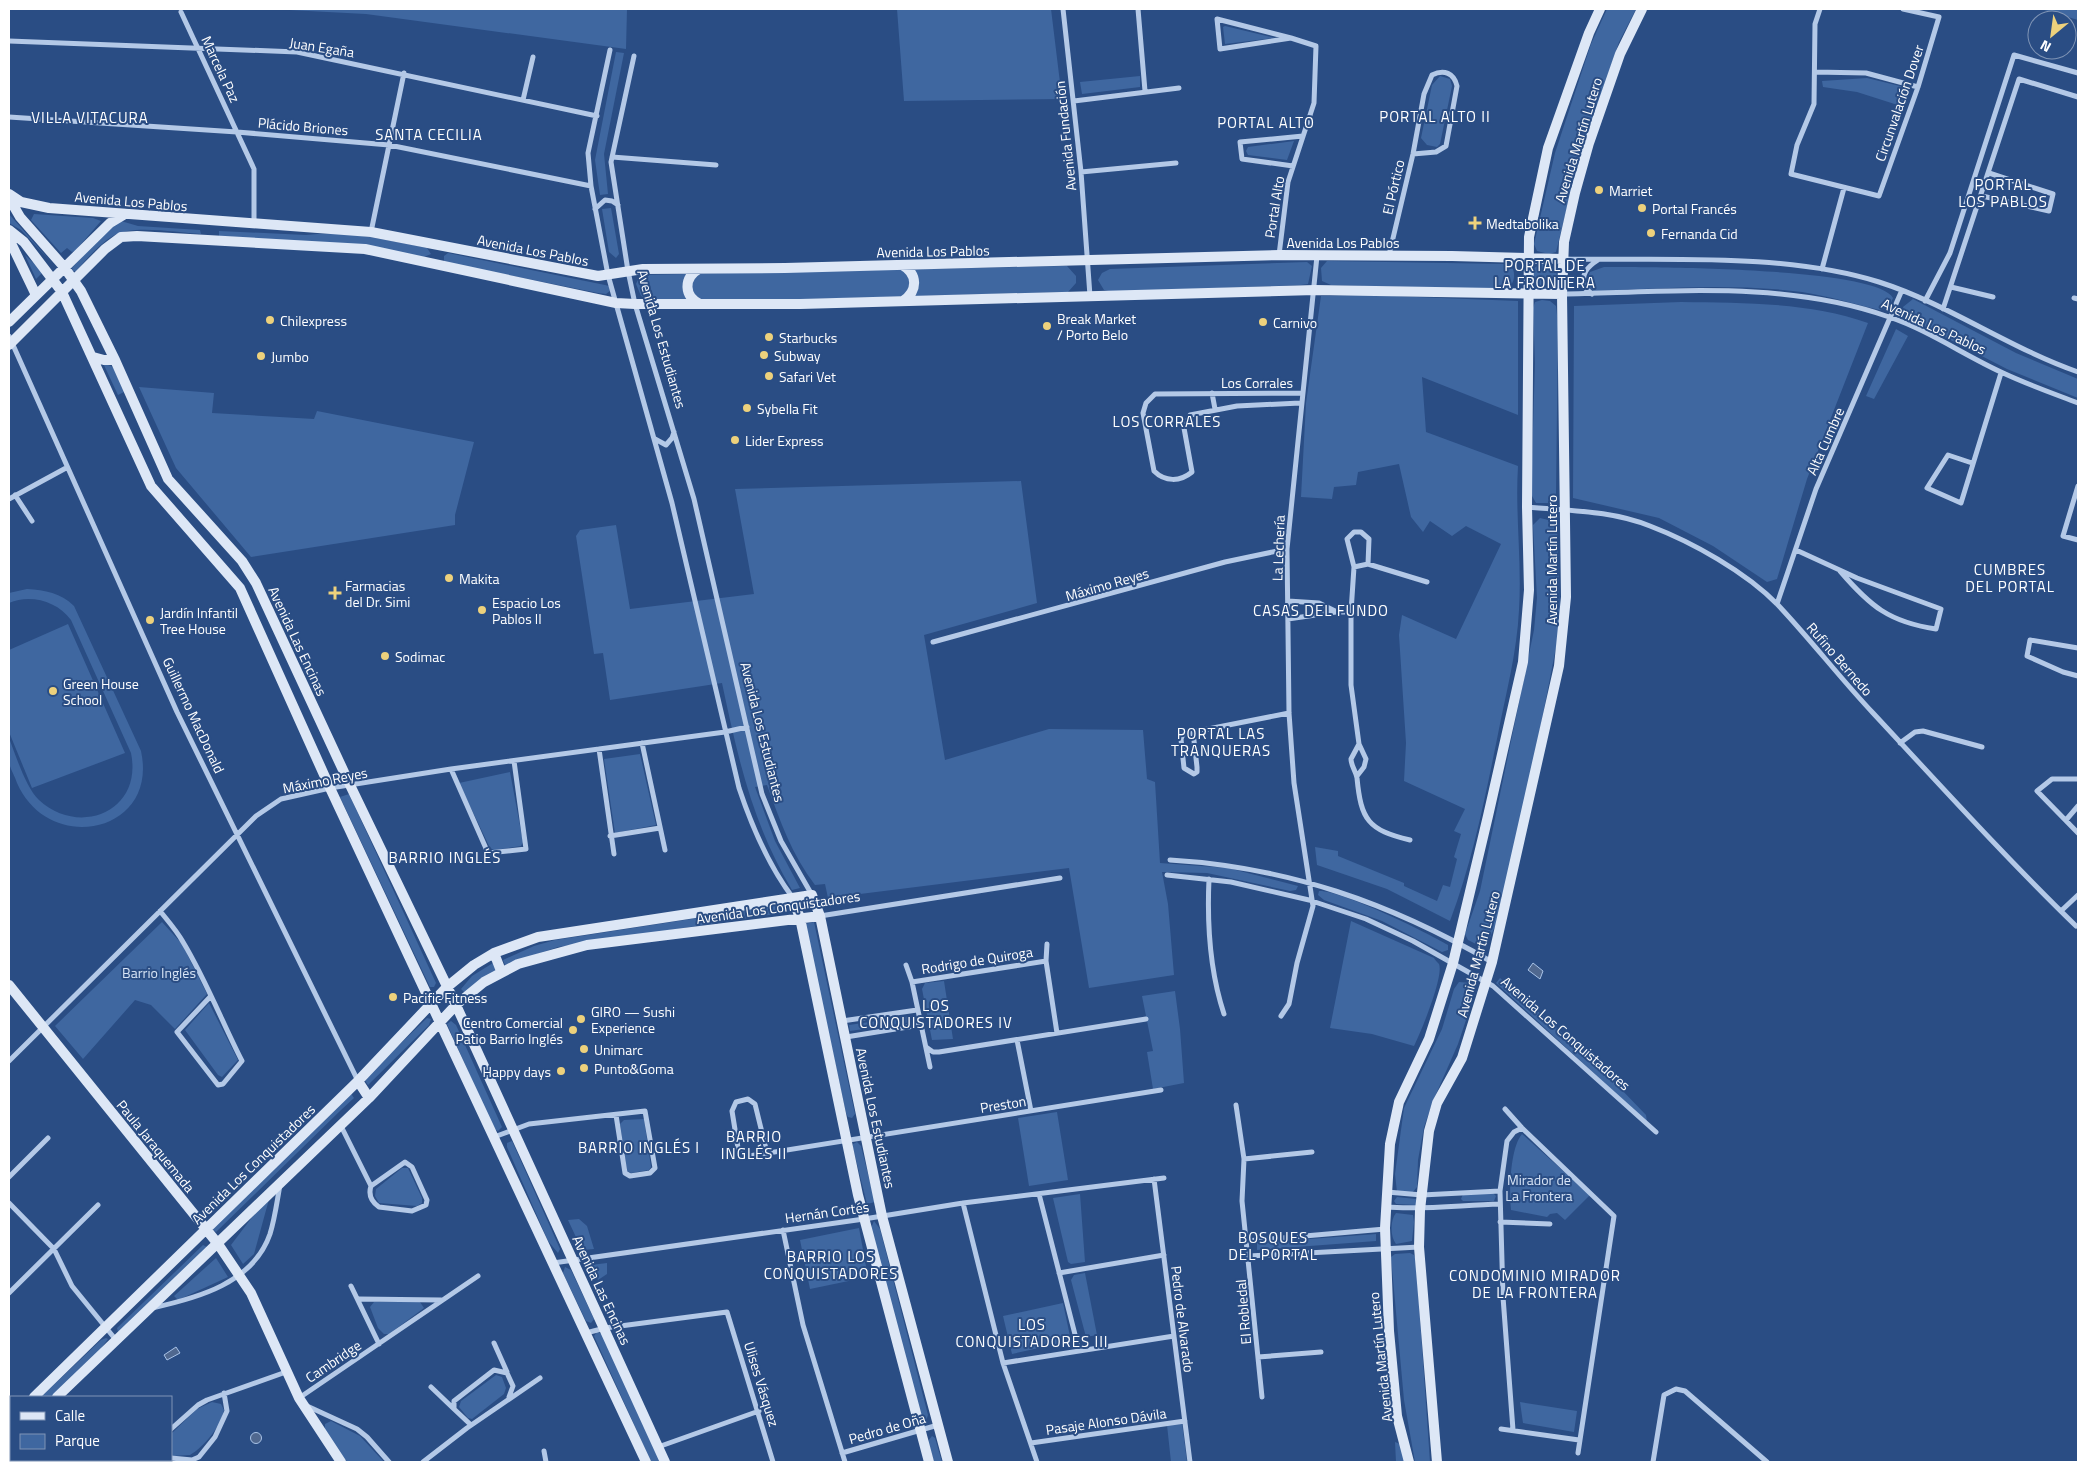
<svg xmlns="http://www.w3.org/2000/svg" width="2087" height="1471" font-family="'Titillium Web',sans-serif">
<rect width="100%" height="100%" fill="#2a4d84"/>
<path fill="#3f67a0" d="M270,9h357l-1,40 -260,-35z
M897,9h154l11,90 -158,2z
M1607,9h29l-17,33 -40,117 -23,93 -7,2 -12,-3 -3,-7 21,-91 36,-109z
M2041,9h37v11z
M1225,26l50,12 -50,6 -2,-17z
M616,52l8,1 -20,101 4,40 -8,1 -5,-35z
M1140,76v11l-58,7 -2,-12z
M1440,76l10,3 2,7 -12,58 -3,3 -10,-2 -6,-7 11,-53z
M1867,78l37,9 5,6 -5,14 -47,-15 -34,-5 -1,-6z
M1294,141l-7,19 -39,-5 -2,-4 2,-4z
M611,208l8,46 -3,4 -7,-6 -7,-43z
M9,214l43,49 -31,-33 -12,-7z
M34,214l59,4 8,3 -26,30 -3,1 -5,-4 -6,5 -30,-33z
M121,221l17,5 62,4 1,4c-24,-1 -68,-10 -88,2 -14,8 -26,23 -37,35h-3l-1,-3c15,-16 30,-37 49,-47z
M219,231l87,4c41,-5 81,5 121,13l4,6 -7,3 -82,-13 -123,-8z
M448,253l157,32 4,1 1,5 -4,3 -8,-1 -154,-31v-6z
M25,255l18,17 -7,7z
M1327,261l178,3 8,5c3,9 0,17 -9,21l-173,-5 -9,-4 -1,-13z
M1307,262l5,4 -4,18 -7,1 -188,7 -9,-2 -6,-10 4,-7 8,-4z
M1531 277a13 13 0 1 1 26 0a13 13 0 1 1-26 0Z
M1060,266h7l9,10v7l-8,9 -412,11 -15,-7 -5,-12 4,-9z
M1604,267c41,0 274,0 289,31l-4,9 -9,3c-26,-6 -52,-14 -78,-18 -68,-9 -140,-4 -208,-1l-6,-4 -1,-7 3,-8z
M1366,295l152,6v114l-96,-38 4,55 92,34c-3,48 4,96 1,144 -2,42 -13,83 -21,124 -13,64 -25,126 -48,187l-63,-32 -70,-24 -2,-18 23,4v5l66,27v3l33,15 6,-16 7,2 7,-28 -3,-2 7,-23 -7,-3 11,-22 -61,-28 2,-38 -7,-108 3,-20 54,24 45,-95 -35,-18 -14,10 -22,-15 -7,11 -12,-15 -12,-53 -41,8 -2,13 -22,2 -2,12 -31,-2 5,-94 15,-107z
M1913,299l103,54 62,26v19l-71,-29 -101,-52 -3,-10z
M1542,300l8,1 6,5 2,18 -2,170 -4,9h-16l-5,-9 4,-131 -2,-55 2,-6z
M1681,302c62,1 128,0 187,21l-61,156 -30,100 -10,3 -54,-36 -54,-28 -86,-20 1,-192z
M1896,329l12,7 -34,63 -8,-3z
M103,363l10,4 11,25 -6,3z
M139,387l75,6 -2,20 102,6 3,-8 157,31 -19,73v10l-204,32 -75,-89z
M1021,481l16,122 -113,32 21,125 104,-31 94,1 4,49 8,3 5,81 68,5 70,18 -2,4 -6,1 -83,-18 -45,-1 6,32 6,71 -85,13 -20,-120 -241,30 -3,-14 -10,1c-23,-30 -35,-64 -48,-100l-12,2 20,54 25,47 -8,2c-40,-67 -54,-132 -70,-207l-112,17 -7,-47 -9,1 -18,-118 4,-6 36,-5 14,84 124,-15 -19,-105z
M1540,518l13,3 4,6 3,92 -2,18 -22,113 -39,172 -10,22 -9,1 -10,-5 -3,-6 15,-43 54,-261 3,-32 -4,-73z
M27,589c18,1 34,4 47,17l67,145c18,82 -92,105 -124,32 -2,-7 -7,-14 -8,-21 -1,-8 0,-16 0,-24 7,18 17,50 30,62 40,37 104,12 92,-47l-60,-133c-14,-19 -41,-26 -62,-17v-10z
M68,624l57,129 -93,35 -23,-56v-82z
M640,754l16,71 -41,8 -11,-74z
M510,772l13,70 -2,4 -27,4 -4,-2 -31,-65z
M349,794l87,189 -2,4h-4l-90,-190z
M1319,891c22,-1 107,41 129,54v5l-6,2 -60,-31 -58,-21 -6,-5z
M782,905h4l3,7 -231,35 -53,18 -2,-5 31,-14 21,-6z
M1351,921l83,37c1,2 3,4 5,6 5,12 -18,68 -25,82l-42,-12 -42,-6z
M162,922l20,22 25,50 -32,35 -24,-24 -16,-5 -52,59 -28,-33z
M814,922l41,192 -3,4 -4,-1 -2,-4 -41,-189z
M493,963l3,7 -31,23 -4,-4 11,-13z
M1500,978l92,81 54,56 1,7 -151,-139z
M944,981l9,58 -21,1 -10,-51 3,-6z
M1459,982l12,1 4,10 -17,51 -25,57 -9,26 -6,33 -1,27 -5,6 -15,-1 -2,-18 9,-66 38,-79 12,-40z
M1175,991l5,38 4,54 -31,6 -6,-37 6,-1 -11,-55z
M209,1003l29,57 -16,17 -4,-2 -33,-45z
M911,1016l4,2 -3,4 -62,9 -1,-6z
M427,1018l4,1 -2,6 -61,60 -4,-6z
M451,1021l5,4 46,102 -4,4 -4,-2 -47,-105z
M350,1092l4,6 -13,12 -125,122 -5,-4z
M1057,1112l11,68 -39,6 -11,-68z
M644,1119l7,48 -2,3 -18,3 -4,-2 -7,-47 4,-4z
M1522,1134l68,61 -25,25 -8,-7 -7,1 -3,3 -36,-7c-2,-18 -1,-62 11,-76z
M512,1141l48,108 -2,4 -10,-12 -41,-94v-4z
M857,1142l4,4 14,56 -8,2 -14,-56v-4z
M402,1168h6l14,30v5l-5,3 -38,-3 -4,-7 1,-7z
M271,1192l-17,62 -11,10 -12,-19z
M1493,1193l3,3 -2,5h-31l-2,-2 2,-5z
M1080,1194l5,68 -14,2 -3,-2 -15,-64z
M1397,1197l19,2v6l-20,-1 -2,-3z
M1396,1213l17,2 1,7 -2,19 -16,3c-6,-8 -6,-24 0,-31z
M579,1219l8,7 7,23 -12,1 -14,-30z
M874,1221l6,8 48,186 -2,6 -5,-1 -50,-192z
M859,1228l9,49 -58,12 -10,-49z
M1376,1234v7l-119,9v-7z
M203,1245l4,2 -89,85 -1,-4z
M1410,1253l4,2 2,5 14,202h-15l-11,-62 -13,-143 4,-3z
M216,1258l12,19 -50,23 -4,-4z
M607,1263v11l-9,6 -7,-15z
M565,1267l6,3 23,49 -3,4 -5,-2 -23,-48z
M1085,1273l12,62 -11,2 -15,-57 3,-5z
M374,1302h46l4,6 -35,26h-5l-6,-6 -8,-21z
M1063,1303l8,38 -59,13 -9,-38z
M597,1332l5,2 58,128h-9l-57,-126z
M106,1338l2,1 -8,11 -49,47h-10l60,-57z
M496,1375l6,2 4,11 -2,6 -32,25 -4,-1 -9,-11 2,-6z
M212,1402l9,2 3,6c-3,16 -20,37 -34,45l-19,1v-22l26,-25z
M1520,1402l57,9 -3,21 -51,-9z
M331,1421l29,15 24,26h-37l-22,-31v-7z
M1182,1423l5,39h-16l-4,-37z
M932,1436l3,2 7,24h-8l-6,-21z
M1395,1442l8,3 4,17h-11z"/>
<path fill="#50688f" stroke="#a9c3e7" d="M1533,963l10,8 -3,8 -12,-9z
M176,1347l4,6 -13,7 -3,-5z
M250.5 1438a5.5 5.5 0 1 1 11 0a5.5 5.5 0 1 1-11 0Z"/>
<g fill="none" stroke-linecap="round" stroke-linejoin="round">
<path stroke="#b4c9e7" stroke-width="5" d="M1063,9l18,163 9,124
M1138,9l7,82
M1820,9l-5,15 -1,80 -17,41 -6,29 88,22 39,-109 21,-70 -36,-8
M181,12l73,157v54
M9,41l288,11 300,64
M610,50l-22,103 3,33 17,89 64,228 67,285c13,39 29,77 54,110
M634,56l-23,106 17,109 7,33 59,195 68,295 19,47 31,54
M1815,72l51,1 52,14
M523,100l10,-43
M1074,101l105,-13
M9,117l228,15 152,13 202,41
M612,157l104,8
M1293,166l-51,-7 -2,-17 63,-6
M1081,172l95,-9
M1982,196l67,15 4,-17 -64,-21
M595,209l10,-9 7,1 6,4
M371,232l33,-159
M1279,255l9,-73 26,-79 2,-57 -25,-8 -71,11 -3,-30 74,19
M1389,255l24,-101 11,-60 8,-19c12,-6 22,-2 25,11l-11,60 -10,6 -23,2
M1563,259c100,2 219,-7 316,23 69,22 130,66 199,90
M1822,269l22,-81
M1951,287l42,10
M1562,294c108,-2 223,-14 327,23 39,13 75,38 112,55 25,12 51,21 77,31
M1592,294l-8,-7c-3,-13 3,-20 14,-27
M2074,298l4,1
M1925,301l25,-48 64,-198 64,18
M1943,309l76,-230 59,18
M9,336l168,376 181,369
M1212,393l3,16
M1300,403l-63,3 -47,9 -6,13 8,44c-12,10 -27,10 -38,-1l-11,-58 3,-10 9,-9 147,-1
M655,439l11,6 6,-7 2,-6
M1972,463l-24,-8 -21,33 34,15 40,-130
M2078,486l-15,50 15,4
M15,495l17,26
M9,499l57,-31
M1527,507c42,4 83,3 123,19 42,16 96,46 128,79 33,35 62,73 95,108 67,72 133,145 203,213
M1796,550l61,28 84,31 -5,20c-47,-7 -66,-23 -96,-58
M1354,567l14,-3 59,18
M1288,601l31,2 16,8
M1777,604l39,-115 86,-199
M1288,619l48,-7h15
M933,642l292,-80 62,-13
M2078,648l-48,-8 -3,16 36,16 15,4
M1193,732l4,35v5l-3,2 -10,-6 -3,-29 2,-5 10,-2 96,-19
M642,743l23,107
M1900,743l15,-11 8,-1 59,16
M1359,744l-8,15c0,7 5,12 6,19 4,42 11,52 53,62
M599,749l15,105
M451,769l37,84 38,-4 -12,-88
M1357,776l7,-9 2,-8 -7,-15 -8,-59v-73l3,-45 -7,-28 7,-7h7l8,7 -1,25
M2078,779h-26l-15,12 41,42
M2066,820l12,-14
M610,836l50,-8
M1170,860c118,7 220,43 322,102
M1167,875l64,7 78,18 57,19 47,22 80,45 163,146
M1209,879c-2,44 1,93 15,135
M160,911c8,10 17,20 23,31 23,38 39,80 59,119l-19,23 -5,1 -41,-53 33,-35
M2061,911l17,-16
M820,916l240,-38
M1047,944l-1,17 11,72
M906,965l6,17 18,85
M912,982l134,-21
M1281,1016l8,-12 8,-41 16,-57 -19,-123 -5,-70 -2,-164 30,-293
M842,1021l75,-11
M846,1037l74,-12
M1017,1040l14,71
M926,1047l7,5h6l207,-33
M9,1061l247,-245 25,-17 49,-11 121,-19 274,-37 22,-5
M1236,1105l8,54 -2,42 20,196
M1505,1109l17,19 92,88 -36,237
M341,1126l30,60
M494,1137l35,-13 116,-13 10,57 -5,5 -20,3 -5,-3 -9,-58
M767,1153l-12,-49 -7,-5 -12,3 -4,9 6,37 2,5 9,3 412,-66
M1244,1159l68,-7
M405,1162l7,5 15,33 -1,5 -14,6 -33,-4c-7,-5 -11,-12 -8,-21z
M9,1177l39,-39
M1154,1179l36,283
M1387,1192l35,3 78,-4
M1039,1194l40,156
M9,1203l45,46 18,37 44,54
M963,1203l40,160 34,99
M1386,1207c38,3 75,-2 114,-3
M1500,1222l50,2
M783,1230l20,95 42,137
M1246,1241l139,-12
M1249,1256l170,-9
M553,1263l311,-44 99,-16 201,-25
M1059,1273l105,-18
M351,1286l28,58
M9,1293l89,-88
M359,1299l82,1
M152,1308c46,-10 101,-25 118,-74 5,-16 7,-33 10,-49
M586,1333l19,-5 122,-16 46,150
M494,1343l13,29
M1258,1357l63,-5
M1003,1363l171,-27
M431,1387l23,22
M299,1398l179,-122
M307,1406l50,23 10,8 22,25
M471,1425l-17,-16v-8l40,-31 13,3 6,13 -4,11
M171,1429l27,-24 9,-5 79,-28
M1501,1429l78,11
M1513,1430l-10,-133 -3,-106 7,-50 7,-9 8,-4
M1031,1443l154,-22
M658,1447l101,-36
M544,1451l2,11
M9,1453l2,3
M842,1453l96,-28
M171,1458l21,2 7,-3 16,-20 12,-26 -3,-18
M15,1460l3,2
M423,1462l44,-34 73,-50
M1653,1462l11,-67 12,-6 9,2 82,71"/>
<path stroke="#dde7f6" stroke-width="10" d="M9,194l12,8 28,6 322,24 227,44 45,-7 142,-1 494,-13 173,1 111,3
M9,198l11,19 44,50 17,24 34,69 53,119 74,82 14,22 94,202 106,220 209,457
M9,230l15,12 38,50 89,194 89,102 90,200 316,674
M9,239l27,56
M902,265c16,9 16,26 1,36
M699,269c-16,9 -15,28 1,35
M9,322l101,-99 15,-9
M9,345l96,-96 16,-12 16,-1 228,13 251,54 19,1h165l515,-14 247,4
M93,357l11,3h11
M793,899l7,19 58,277 71,267
M494,953l7,18
M9,985l209,259 33,49 48,105 42,64
M358,1081l11,17
M34,1397l324,-316 89,-94 27,-22 20,-12 44,-16 274,-42 8,21 62,300 66,246
M57,1397l312,-299 87,-93 28,-23 34,-18 69,-19 233,-29
M9,1422l2,-3
M9,1444l2,-2
M1409,1462l-12,-46 -8,-85 -4,-103 5,-84 9,-42 30,-63 24,-76 35,-147 35,-154 6,-72 -2,-83 2,-270 19,-89 41,-115 11,-24
M1437,1462l-18,-215 1,-37 9,-79 8,-28 25,-45 30,-96 67,-296 7,-69 -4,-303 2,-52 11,-49 14,-50 31,-89 22,-45"/>
</g>
<g fill="#edd17c" stroke="#2a4d84" stroke-width="2">
<circle cx="1599" cy="190" r="5"/>
<circle cx="1642" cy="208" r="5"/>
<path d="M1472.5 215.5h5v5h5v5h-5v5h-5v-5h-5v-5h5z"/>
<circle cx="1651" cy="233" r="5"/>
<circle cx="270" cy="320" r="5"/>
<circle cx="1263" cy="322" r="5"/>
<circle cx="1047" cy="326" r="5"/>
<circle cx="769" cy="337" r="5"/>
<circle cx="764" cy="355" r="5"/>
<circle cx="261" cy="356" r="5"/>
<circle cx="769" cy="376" r="5"/>
<circle cx="747" cy="408" r="5"/>
<circle cx="735" cy="440" r="5"/>
<circle cx="449" cy="578" r="5"/>
<path d="M332.5 585.5h5v5h5v5h-5v5h-5v-5h-5v-5h5z"/>
<circle cx="482" cy="610" r="5"/>
<circle cx="150" cy="620" r="5"/>
<circle cx="385" cy="656" r="5"/>
<circle cx="53" cy="691" r="5"/>
<circle cx="393" cy="997" r="5"/>
<circle cx="581" cy="1019" r="5"/>
<circle cx="573" cy="1030" r="5"/>
<circle cx="584" cy="1049" r="5"/>
<circle cx="584" cy="1068" r="5"/>
<circle cx="561" cy="1071" r="5"/>
</g>
<g text-anchor="middle" dominant-baseline="central" stroke-width="4" stroke-linejoin="round" paint-order="stroke">
<g font-size="14" fill="#fff" stroke="#2a4d84">
<text transform="translate(322 47) rotate(9)">Juan Egaña</text>
<text transform="translate(221 69) rotate(65)">Marcela Paz</text>
<text transform="translate(1899 103) rotate(-71)">Circunvalación Dover</text>
<text transform="translate(303 126) rotate(5)">Plácido Briones</text>
<text transform="translate(1065 136) rotate(-96)">Avenida Fundación</text>
<text transform="translate(1578 140) rotate(-73)">Avenida Martín Lutero</text>
<text transform="translate(1393 187) rotate(-77)">El Pórtico</text>
<text transform="translate(131 201) rotate(5)">Avenida Los Pablos</text>
<text transform="translate(1274 207) rotate(-81)">Portal Alto</text>
<text x="1343" y="242">Avenida Los Pablos</text>
<text transform="translate(533 250) rotate(11)">Avenida Los Pablos</text>
<text transform="translate(933 251) rotate(-1)">Avenida Los Pablos</text>
<text transform="translate(1934 326) rotate(25)">Avenida Los Pablos</text>
<text transform="translate(662 339) rotate(74)">Avenida Los Estudiantes</text>
<text x="1257" y="382">Los Corrales</text>
<text transform="translate(1825 441) rotate(-66)">Alta Cumbre</text>
<text transform="translate(1278 548) rotate(-88)">La Lechería</text>
<text transform="translate(1551 560) rotate(-90)">Avenida Martín Lutero</text>
<text transform="translate(1107 584) rotate(-16)">Máximo Reyes</text>
<text transform="translate(298 641) rotate(65)">Avenida Las Encinas</text>
<text transform="translate(1840 659) rotate(49)">Rufino Bernedo</text>
<text transform="translate(194 715) rotate(65)">Guillermo MacDonald</text>
<text transform="translate(763 732) rotate(76)">Avenida Los Estudiantes</text>
<text transform="translate(325 780) rotate(-11)">Máximo Reyes</text>
<text transform="translate(778 907) rotate(-8)">Avenida Los Conquistadores</text>
<text transform="translate(1478 954) rotate(-75)">Avenida Martín Lutero</text>
<text transform="translate(977 960) rotate(-9)">Rodrigo de Quiroga</text>
<text transform="translate(1566 1033) rotate(41)">Avenida Los Conquistadores</text>
<text transform="translate(1003 1104) rotate(-9)">Preston</text>
<text transform="translate(876 1118) rotate(78)">Avenida Los Estudiantes</text>
<text transform="translate(156 1146) rotate(51)">Paula Jaraquemada</text>
<text transform="translate(253 1164) rotate(-44)">Avenida Los Conquistadores</text>
<text transform="translate(827 1212) rotate(-8)">Hernán Cortés</text>
<text transform="translate(602 1290) rotate(65)">Avenida Las Encinas</text>
<text transform="translate(1243 1312) rotate(-95)">El Robledal</text>
<text transform="translate(1183 1319) rotate(83)">Pedro de Alvarado</text>
<text transform="translate(1380 1357) rotate(-96)">Avenida Martín Lutero</text>
<text transform="translate(333 1361) rotate(-34)">Cambridge</text>
<text transform="translate(762 1384) rotate(73)">Ulises Vásquez</text>
<text transform="translate(1106 1421) rotate(-8)">Pasaje Alonso Dávila</text>
<text transform="translate(887 1428) rotate(-16)">Pedro de Oña</text>
</g>
<g font-size="14" fill="#fff" stroke="#2a4d84" text-anchor="start">
<text x="1609" y="190">Marriet</text>
<text x="1652" y="208">Portal Francés</text>
<text x="1486" y="223">Medtabolika</text>
<text x="1661" y="233">Fernanda Cid</text>
<text x="1057" y="318">Break Market<tspan x="1057" dy="16">/ Porto Belo</tspan></text>
<text x="280" y="320">Chilexpress</text>
<text x="1273" y="322">Carnivo</text>
<text x="779" y="337">Starbucks</text>
<text x="774" y="355">Subway</text>
<text x="271" y="356">Jumbo</text>
<text x="779" y="376">Safari Vet</text>
<text x="757" y="408">Sybella Fit</text>
<text x="745" y="440">Lider Express</text>
<text x="459" y="578">Makita</text>
<text x="345" y="585">Farmacias<tspan x="345" dy="16">del Dr. Simi</tspan></text>
<text x="492" y="602">Espacio Los<tspan x="492" dy="16">Pablos II</tspan></text>
<text x="160" y="612">Jardín Infantil<tspan x="160" dy="16">Tree House</tspan></text>
<text x="395" y="656">Sodimac</text>
<text x="63" y="683">Green House<tspan x="63" dy="16">School</tspan></text>
<text x="403" y="997">Pacific Fitness</text>
<text x="591" y="1011">GIRO — Sushi<tspan x="591" dy="16">Experience</tspan></text>
<text x="563" y="1022" text-anchor="end">Centro Comercial<tspan x="563" dy="16">Patio Barrio Inglés</tspan></text>
<text x="594" y="1049">Unimarc</text>
<text x="594" y="1068">Punto&amp;Goma</text>
<text x="551" y="1071" text-anchor="end">Happy days</text>
</g>
<g font-size="14" fill="#d7e4f6" stroke="#2a4d84">
<text x="159" y="972">Barrio Inglés</text>
<text x="1539" y="1179">Mirador de<tspan x="1539" dy="16">La Frontera</tspan></text>
</g>
<g font-size="15" letter-spacing="1" fill="#fff" stroke="#2a4d84">
<text x="1435" y="116">PORTAL ALTO II</text>
<text x="90" y="117">VILLA VITACURA</text>
<text x="1266" y="122">PORTAL ALTO</text>
<text x="429" y="134">SANTA CECILIA</text>
<text x="2003" y="184">PORTAL<tspan x="2003" dy="17">LOS PABLOS</tspan></text>
<text x="1545" y="265">PORTAL DE<tspan x="1545" dy="17">LA FRONTERA</tspan></text>
<text x="1167" y="421">LOS CORRALES</text>
<text x="2010" y="569">CUMBRES<tspan x="2010" dy="17">DEL PORTAL</tspan></text>
<text x="1321" y="610">CASAS DEL FUNDO</text>
<text x="1221" y="733">PORTAL LAS<tspan x="1221" dy="17">TRANQUERAS</tspan></text>
<text x="445" y="857">BARRIO INGLÉS</text>
<text x="936" y="1005">LOS<tspan x="936" dy="17">CONQUISTADORES IV</tspan></text>
<text x="754" y="1136">BARRIO<tspan x="754" dy="17">INGLÉS II</tspan></text>
<text x="639" y="1147">BARRIO INGLÉS I</text>
<text x="1273" y="1237">BOSQUES<tspan x="1273" dy="17">DEL PORTAL</tspan></text>
<text x="831" y="1256">BARRIO LOS<tspan x="831" dy="17">CONQUISTADORES</tspan></text>
<text x="1535" y="1275">CONDOMINIO MIRADOR<tspan x="1535" dy="17">DE LA FRONTERA</tspan></text>
<text x="1032" y="1324">LOS<tspan x="1032" dy="17">CONQUISTADORES III</tspan></text>
</g>
</g>
<rect width="2087" height="1471" fill="none" stroke="#ffffff" stroke-width="20"/>
<rect x="10" y="1396" width="162" height="65" fill="#2a4d84" stroke="#7f94b5"/>
<rect x="20" y="1412" width="25" height="8" fill="#dde7f6" stroke="#7f94b5"/>
<text x="55" y="1421" font-size="15" fill="#ffffff">Calle</text>
<rect x="20" y="1434" width="25" height="15" fill="#3f67a0" stroke="#7f94b5"/>
<text x="55" y="1446" font-size="15" fill="#ffffff">Parque</text>
<g transform="translate(2052 35) rotate(209)"><circle r="24" fill="#2a4d84" stroke="#7f94b5"/>
<path d="M0-4L9 19L0 12L-9 19Z" fill="#edd17c"/>
<text y="-8" font-size="14" font-weight="bold" text-anchor="middle" fill="#ffffff">N</text>
</g>
</svg>
